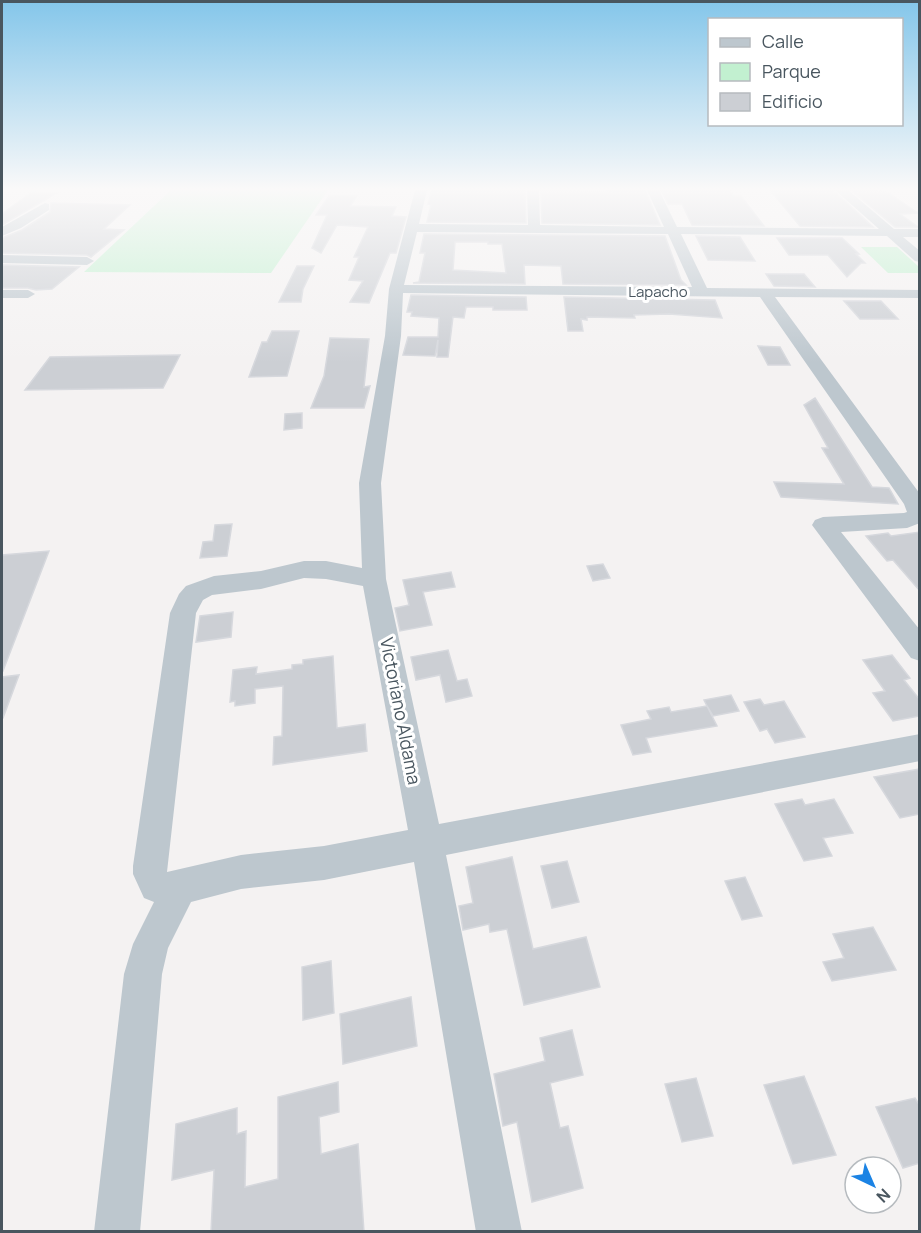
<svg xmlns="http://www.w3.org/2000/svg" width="921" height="1233" font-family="Manrope,sans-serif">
<rect width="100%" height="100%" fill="#f4f2f2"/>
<path fill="#c2f0d0" d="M171,190h157l-57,83 -187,-1z
M861,247h36l22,20v6h-31z"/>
<path fill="#cccfd4" stroke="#d6d8dd" stroke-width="1.5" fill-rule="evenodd" d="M432,190l93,1 1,32 -99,-1 4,-17 -3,-1z
M610,190h35l15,35 -118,-2 -1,-32 65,1z
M661,190h68l5,6h7l23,30 -72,-1 -10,-21h-14z
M770,190h63l40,37 -73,-1z
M851,190l36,2 31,21 -18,1 18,13h-23z
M32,192l25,1 -55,32v-11z
M339,195l18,1 -7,10 46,1 -4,9 14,1 -10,36h-6l-21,50 -19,-1 13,-21 -14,-1 10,-23h-5l14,-30 -31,-2 -16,28 -9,-5 15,-33h-11l13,-19z
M51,203l79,2 -26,24 20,1 -33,27 -4,-2 -85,-2v-15l20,-8 28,-18z
M424,234l241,2 16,44 5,5 -123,-1 -2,-18 -37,-1 1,19 -112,-1 6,-1 6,-29h-5zM455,242h33v2h14l4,29 -53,-3z
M696,236l44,1 15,24 -47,-1z
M777,238h65l17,16h-3l9,9h-4l-14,14 -19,-22h-39z
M2,265l77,2 -27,22 -16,1 -8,-2h-26z
M297,266h17l-11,23 -2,13h-22z
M766,274h38l11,13 -41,-1z
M411,295l115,2 1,13h-34v-3h-27l-2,11 -11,-1 -5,40h-11l1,-17 -3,16 -32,-1 5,-18h30l1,-19 -28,-2 1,-4h-5z
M564,297l151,3 7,18 -53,-4 -35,1 1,3 -48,-1v3l-6,-1 2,12h-15z
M844,301h37l17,18h-38z
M272,331h27l-12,45 -38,1 13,-35h5z
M330,338l39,1 -5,48 6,-1 -6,22h-53l13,-32z
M758,346l22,1 10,18h-22z
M180,355l-17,33 -138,2 25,-33z
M815,398l57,89 17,1 9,16 -117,-7 -7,-15 70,2 -22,-36h6l-24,-43z
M302,413v15l-18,2 1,-16z
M232,524l-5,32 -27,2 3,-16 10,-1 2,-16z
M920,532v59l-27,-31 -6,1 -21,-25 22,-3 3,3z
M49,551l-46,120 -1,-1v-115z
M603,564l7,14 -17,3 -6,-15z
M451,572l4,15 -32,5 9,33 -32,6 -5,-23 14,-3 -6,-25z
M233,612l-2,25 -35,5 4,-26z
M448,650l9,31 10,-2 5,17 -26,6 -6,-27 -24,5 -5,-23z
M892,655l18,23 -6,2 16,20v16l-27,5 -20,-28 12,-2 -22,-31z
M333,656l4,72 28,-4 2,27 -94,14 1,-28 8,-1 1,-50 -28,3v14l-20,3v-5l-5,1 3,-32 24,-3 -1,7 36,-5v-4l11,-1v-4z
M19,675l-16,43h-1v-41z
M731,695l8,16 -26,5 -6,-10 10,20 -71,12 5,14 -18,3 -12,-30 30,-6 -4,-8 22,-4 2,5 36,-6 -3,-6z
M760,699l4,6 20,-4 21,36 -30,6 -8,-14 -7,2 -16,-29z
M920,769v45l-20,4 -26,-41z
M802,799l3,6 29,-6 19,34 -30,5 9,18 -28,5 -29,-57z
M512,857l21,92 53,-12 14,50 -76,18 -17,-76 -17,3 -1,-8 -26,6 -4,-24 14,-3 -7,-36z
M567,861l12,41 -27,6 -11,-42z
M745,877l17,39 -20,4 -17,-39z
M873,927l23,43 -64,11 -9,-19 21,-4 -11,-24z
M331,961l3,52 -31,7 -1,-53z
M411,997l6,49 -74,18 -3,-50z
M572,1030l11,45 -33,8 10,45 8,-2 15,62 -51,14 -15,-80 -14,4 -9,-52 51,-13 -5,-23z
M804,1076l32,79 -43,9 -29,-79z
M696,1078l17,58 -31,6 -17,-58z
M338,1082l1,30 -20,5 2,37 37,-10 6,88h-153l3,-62 -42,10 4,-56 61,-16v26l9,-3 -1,56 33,-8v-82z
M915,1098l5,8v57l-17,5 -27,-61z"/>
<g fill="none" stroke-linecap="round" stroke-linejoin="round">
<path fill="#bdc7ce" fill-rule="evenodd" d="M415,190h12l-8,34 109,1 -1,-35h12l1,35 124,2 -17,-37h12l18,37 202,2 -44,-39h13l46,39h26v8h-17l17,14v11l-5,-1 -28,-25 -206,-2 26,54 213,2v8l-145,-1 145,197v29l-13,5 -66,4 79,98v31l-9,-3 -99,-133 3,-5 8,-3 81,-4 3,-1 -3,-8 -144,-207 -357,-4 -2,43 -20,147 5,96 53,245 481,-90v27l-474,94 76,377h-46l-62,-370 -90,18 -83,9 -50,13 -23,46 -6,26 -22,258h-46l30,-258 9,-30 21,-42 -10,-4 -11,-24v-8l37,-253 9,-19 7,-8 28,-10 47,-5 43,-10h22l36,7 -3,-85 26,-147 4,-47zM417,232l251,2 24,53 -288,-2zM304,578l22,1 37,7 45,244 -84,16 -83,9 -74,17 29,-259 7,-13 9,-5 49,-6z
M45,203l4,1v6l-28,18 -19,8v-9z
M2,255l85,2 7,4 -7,4 -85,-2z
M2,290h26l7,4 -7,4h-26z"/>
</g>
<linearGradient id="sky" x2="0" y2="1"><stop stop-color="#84c6ea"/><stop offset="0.52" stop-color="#faf9f9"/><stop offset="1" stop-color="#faf9f9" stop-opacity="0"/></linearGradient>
<rect width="921" height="363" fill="url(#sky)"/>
<g text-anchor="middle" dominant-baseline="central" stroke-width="6" stroke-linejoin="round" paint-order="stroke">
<g font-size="15" fill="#49565f" stroke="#fff">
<text x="658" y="291">Lapacho</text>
</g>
<g font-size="18" fill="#49565f" stroke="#fff">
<text transform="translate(401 711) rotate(79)">Victoriano Aldama</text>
</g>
</g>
<rect width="921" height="1233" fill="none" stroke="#49565f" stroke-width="6"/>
<rect x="708" y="18" width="195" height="108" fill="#ffffff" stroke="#b6bbbf" stroke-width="1.5"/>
<rect x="720" y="38" width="30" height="9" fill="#bdc7ce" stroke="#b6bbbf" stroke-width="1.5"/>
<text x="762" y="48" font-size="18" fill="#49565f">Calle</text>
<rect x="720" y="63" width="30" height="18" fill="#c2f0d0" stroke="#b6bbbf" stroke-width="1.5"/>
<text x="762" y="78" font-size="18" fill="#49565f">Parque</text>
<rect x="720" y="93" width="30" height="18" fill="#cccfd4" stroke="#b6bbbf" stroke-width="1.5"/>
<text x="762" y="108" font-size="18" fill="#49565f">Edificio</text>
<g transform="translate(873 1185) rotate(136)"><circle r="28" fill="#ffffff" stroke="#b6bbbf" stroke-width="1.5"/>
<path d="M0-4.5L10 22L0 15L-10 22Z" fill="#1b83e4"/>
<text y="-9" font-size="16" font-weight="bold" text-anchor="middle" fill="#49565f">N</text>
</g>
</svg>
